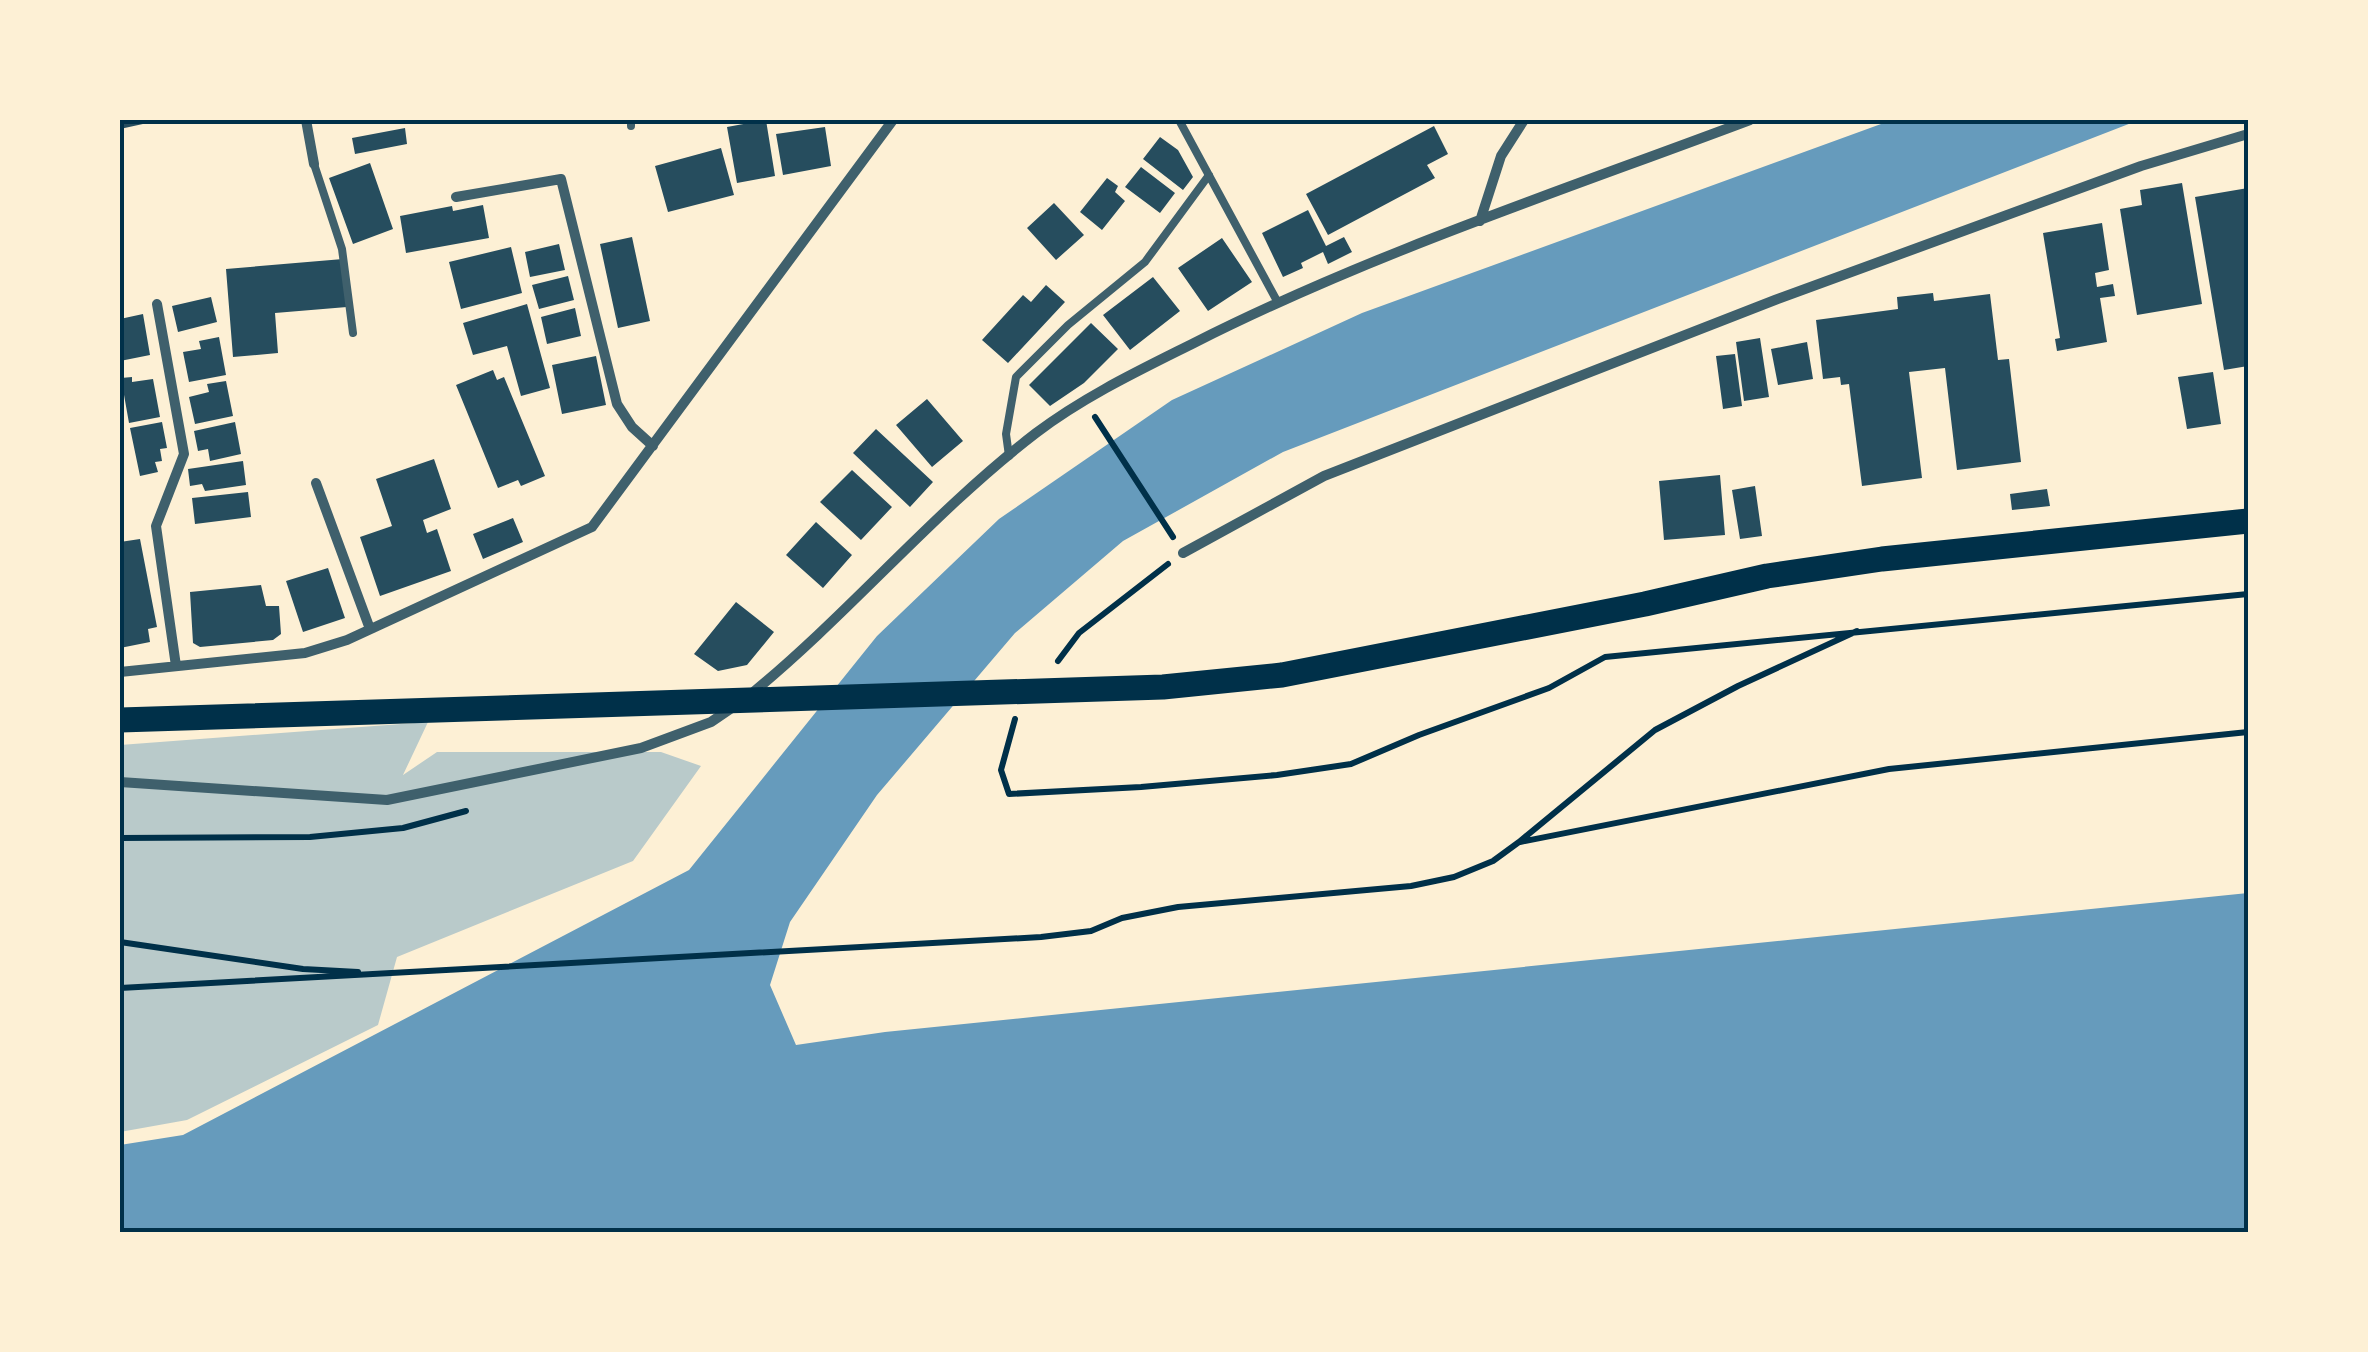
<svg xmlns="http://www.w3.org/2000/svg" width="2368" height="1352" font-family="Karla,sans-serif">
<rect width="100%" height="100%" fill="#fdf0d5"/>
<path fill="#b9caca" d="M428,722l-25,53 34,-23h224l40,14 -68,95 -236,96 -19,68 -191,95 -67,12v-387z"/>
<path fill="#669bbc" d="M1892,120h247l-856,332 -160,89 -108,92 -138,162 -87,127 -20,63 26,60 89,-13 1363,-139v339h-2128v-87l63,-10 506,-265 188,-234 122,-117 173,-119 190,-87z"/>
<path fill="#264d5e" d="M120,120h32v2l-32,7z
M766,120l9,56 -38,7 -10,-56z
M1434,126l14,28 -21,11 8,13 -107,57 -22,-41z
M825,127l6,39 -48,9 -7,-41z
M405,128l2,16 -52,10 -3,-16z
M1160,137l18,13 15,27 -10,13 -40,-31z
M721,148l13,47 -66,17 -13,-46z
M370,163l23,66 -40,15 -24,-66z
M1141,167l34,26 -15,20 -35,-26z
M1107,178l11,8 -3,6 10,9 -23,29 -22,-18z
M2182,183l20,121 -65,11 -17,-106 22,-4 -2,-15z
M2248,188v178l-24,4 -29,-173z
M1054,203l30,32 -28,25 -29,-32z
M483,205l6,33 -83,15 -6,-37 52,-10 1,5z
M1308,210l18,36 18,-9 8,15 -24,12 -5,-12 -22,11 2,5 -20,9 -21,-44z
M2102,223l7,47 -14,3 2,14 16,-3 2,12 -15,2 7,44 -50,9 -2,-12 5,-1 -17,-105z
M632,237l18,84 -32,7 -18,-84z
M1222,238l30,44 -44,29 -30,-43z
M559,244l6,26 -35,7 -5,-25z
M511,247l11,46 -61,16 -12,-47z
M343,259l4,48 -72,6 3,40 -45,4 -7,-88z
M568,276l6,24 -35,9 -7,-24z
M1153,277l27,34 -50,39 -27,-35z
M1046,285l19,17 -57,61 -26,-23 41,-45 8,7z
M1933,293l1,8 56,-7 8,66 11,-1 12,103 -64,8 -12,-102 -36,4 13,106 -60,8 -13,-102 -8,1 -1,-8 -17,2 -7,-59 82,-11 -1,-12z
M211,297l6,25 -39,10 -6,-26z
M527,304l23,84 -29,8 -14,-50 -34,9 -10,-32z
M575,308l6,28 -34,8 -6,-27z
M143,314l7,41 -30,6v-42z
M1091,323l27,26 -34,34 -34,23 -21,-21z
M219,337l7,38 -37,7 -6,-30 18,-3 -2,-8z
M1760,338l9,59 -25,4 -8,-59z
M1807,342l6,37 -35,6 -7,-36z
M1735,354l7,52 -19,3 -7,-53z
M596,356l10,49 -44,9 -10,-49z
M493,370l4,10 7,-3 41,99 -24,10 -3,-6 -20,8 -42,-103z
M2213,372l8,52 -34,5 -9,-52z
M132,377v5l21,-3 7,38 -31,6 -8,-45z
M226,381l7,35 -38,8 -6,-27 20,-5 -2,-8z
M927,399l36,42 -31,26 -36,-42z
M162,422l5,26 -7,1 2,12 -7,1 3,10 -18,4 -10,-48z
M235,422l6,32 -31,7 -2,-12 -10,2 -4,-20z
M876,429l57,53 -23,25 -57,-54z
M434,459l17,50 -28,11 4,13 10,-4 14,42 -71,25 -20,-59 32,-11 -16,-47z
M243,461l3,24 -41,6 -3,-7 -12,2 -2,-17z
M852,470l40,37 -31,33 -41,-38z
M1720,475l5,60 -61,5 -5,-59z
M1755,486l7,50 -22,3 -8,-49z
M2047,489l3,17 -38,4 -2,-16z
M248,492l3,25 -56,7 -3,-26z
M513,518l10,24 -40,17 -10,-25z
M816,522l36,33 -29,33 -37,-33z
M140,539l17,88 -9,2 2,13 -30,6v-106z
M328,568l17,50 -42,14 -17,-51z
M261,585l5,21h13l2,28 -8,6 -73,7 -7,-4 -3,-51z
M736,602l38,30 -27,33 -29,6 -24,-17z"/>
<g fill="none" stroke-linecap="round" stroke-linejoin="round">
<path stroke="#003049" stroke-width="6" d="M1095,417l78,120
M1058,661l21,-28 89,-69
M1015,719l-14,51 8,24 132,-7 136,-12 74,-11 68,-29 130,-47 56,-31 643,-63
M120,838l190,-1 93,-9 63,-17
M1520,842l369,-73 359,-37
M120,942l183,27 55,3
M120,988l921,-51 50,-6 31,-13 56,-11 233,-21 43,-9 39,-16 26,-19 136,-112 83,-44 119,-55"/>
<path stroke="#3f606c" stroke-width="8" d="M631,120v6
M1179,120l98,181
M314,164l28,85 11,84
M1009,456l-3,-22 10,-57 52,-52 77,-63 64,-87"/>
<path stroke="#3f606c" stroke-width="10" d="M306,120l8,44
M456,197l105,-18 56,225 15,23 21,19
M1480,221l21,-65 23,-36
M157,304l27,150 -28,72 20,140
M316,483l54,146
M1183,553l141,-77 451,-176 366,-134 107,-32
M120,672l185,-19 42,-13 245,-113 301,-407
M751,694c100,-82 182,-182 285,-261 49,-37 104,-63 158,-90 178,-90 370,-153 556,-223
M120,782l267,18 254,-52 70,-26 22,-15"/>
<path stroke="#003049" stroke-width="25" d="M120,720l1043,-33 119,-12 363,-71 122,-28 115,-17 366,-38"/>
</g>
<rect width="2368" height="1352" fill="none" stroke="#fdf0d5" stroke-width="245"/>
<rect x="122" y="122" width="2124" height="1108" fill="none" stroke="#003049" stroke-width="4"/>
</svg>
